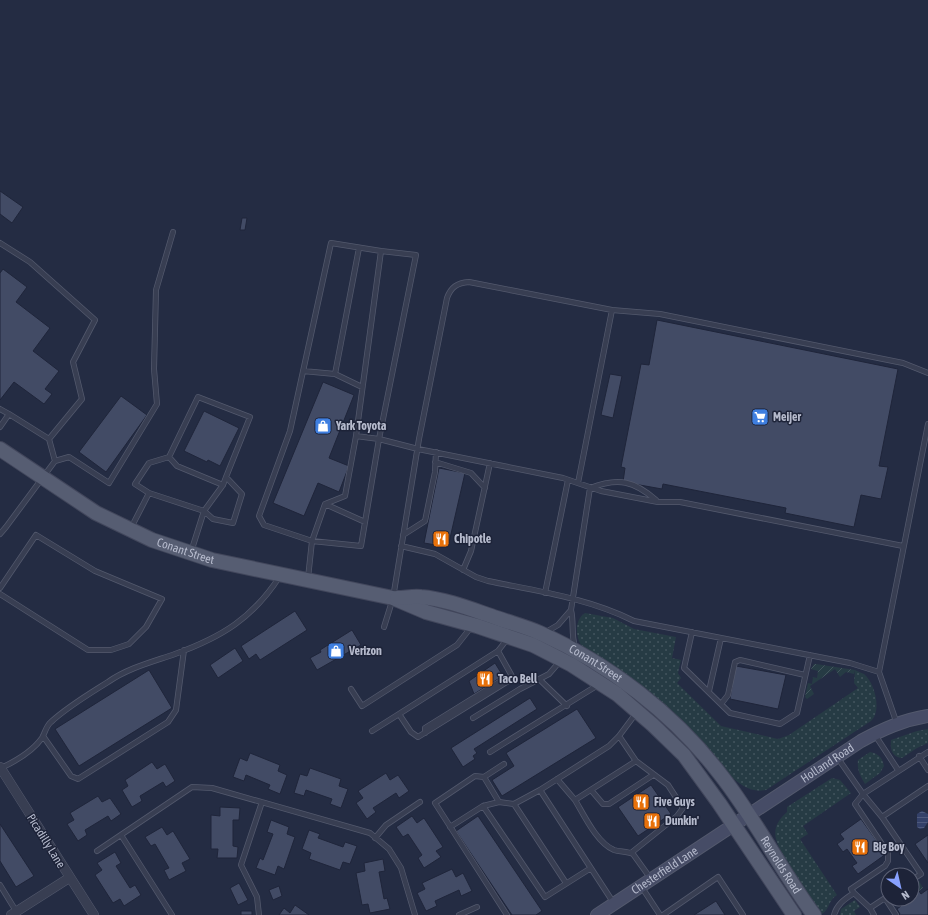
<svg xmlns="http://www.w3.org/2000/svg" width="928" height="915" font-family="'Asap Condensed',sans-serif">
<defs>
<pattern id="grass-dots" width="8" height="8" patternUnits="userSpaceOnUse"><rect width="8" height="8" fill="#263b44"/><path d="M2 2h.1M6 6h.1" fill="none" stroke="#43555e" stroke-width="1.8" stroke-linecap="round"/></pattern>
<pattern id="garden-furrows" width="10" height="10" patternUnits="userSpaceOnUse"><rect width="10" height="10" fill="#263b44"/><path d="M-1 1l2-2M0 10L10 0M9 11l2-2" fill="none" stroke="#43555e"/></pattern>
<pattern id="water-rules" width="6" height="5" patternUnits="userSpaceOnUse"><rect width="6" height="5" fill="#344169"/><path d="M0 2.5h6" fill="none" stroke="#4f5a7d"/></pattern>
</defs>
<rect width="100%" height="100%" fill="#242c43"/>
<path fill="url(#grass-dots)" d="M585,613l28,5 21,11 42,8 -4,21 9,2 -3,13 3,5 -4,5 44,43 57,13 11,-4 69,-47 -4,-5 1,-13c2,1 6,3 9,4 11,9 18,37 7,47l-105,69c-15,3 -25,-5 -36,-14l-149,-131c-6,-10 -6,-26 4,-32z
M928,729v14l-11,5 -15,10c-10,-1 -12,-9 -11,-18l26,-9z
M870,752c9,2 12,5 14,14l-4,7 -15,11c-5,-9 -8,-14 -7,-24z
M832,778l8,2 11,13 -48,33 5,8 -8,5 37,56c-10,7 -7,14 -15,19 -13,-20 -40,-53 -46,-75 -3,-11 3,-20 11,-27v-5z
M855,900l5,7 -6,4 2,4h-16l1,-6z"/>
<path fill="url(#garden-furrows)" d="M814,664h2l39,6 -1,4 -8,-2 -6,5 -5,-8 -25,17 4,8 -7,5 -2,-2 3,-14 4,1 1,-7 4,1 1,-7 -7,-2z
M919,881l4,7 -4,3 -4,-5 -3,2v-4z"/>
<path fill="url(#water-rules)" d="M922,811l6,3v8l-4,6 -4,1 -3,-2v-13z"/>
<path fill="#424b65" stroke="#1f253a" d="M0,191l23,16 -11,16 -12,-9z
M242,218h5l-2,12h-5z
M3,269l24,18 -11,15 34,26 -17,23 26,20 -14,18 7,5 -8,10 -30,-22 -14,18v-127z
M657,320l241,49 -19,97 9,1 -7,32 -20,-4 -7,32 -69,-14 1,-5 -123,-24 -1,5 -39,-7 2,-14 -4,-1 20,-103 8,1z
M610,374l12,2 -9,42 -12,-3z
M323,382l31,13 -25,63 20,8 -10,26 -21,-9 -14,33 -31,-13z
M121,396l26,19 -41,57 -27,-20z
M204,411l35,17 -19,38 -12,-6 -1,2 -23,-11z
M439,468l26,5 -17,74 -24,-4z
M295,611l12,19 -47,30 -4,-6 -7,5 -8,-13z
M352,630l9,15 -44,25 -7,-12 11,-6 -1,-2z
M235,648l8,13 -25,17 -8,-13z
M495,663l8,13 -29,18 -5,-13z
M736,666l50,9 -8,34 -48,-10 2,-12h-1z
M149,670l23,38 -93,58 -24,-37z
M530,698l7,11 -63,40 3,4 -4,3 2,3 -12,8 -12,-19z
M577,709l19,29 -94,58 -10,-16 22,-14 -8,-13z
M250,753l30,12 -2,6 9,4 -7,19 -12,-5 2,-4 -24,-10 -2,6 -11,-4 7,-19 7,3z
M152,762l5,7 8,-5 10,17 -9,6 -3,-5 -23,14 2,5 -10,6 -10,-17 6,-4 -3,-6z
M310,768l31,11 -2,7 9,3 -7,19 -11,-4 2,-5 -26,-9 -2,6 -10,-3 6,-19 7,2z
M386,773l4,7 8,-5 11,16 -10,7 -3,-5 -23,15 3,4 -9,7 -11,-16 7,-5 -5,-7z
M651,785l20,29 -33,22 -20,-29z
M98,796l4,6 8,-4 11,16 -10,7 -3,-5 -23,14 2,5 -9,6 -11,-17 7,-4 -4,-7z
M220,807l20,1 -1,12h-6v26l5,1 -1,11h-20l1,-9h-7v-34l9,1z
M412,816l5,7 7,-5 19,29 -7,4 5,6 -17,11 -6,-10 4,-3 -14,-21 -5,3 -7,-10z
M478,816l64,95 -6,4h-24l-56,-84z
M861,819l25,35 -28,20 -6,-8 5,-3 -10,-14 -4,3 -6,-8 7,-5 -4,-5z
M271,820l18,7 -2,7 8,3 -11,32 -6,-3 -3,9 -19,-7 4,-10 3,2 10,-26 -6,-2z
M0,824l34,52 -18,11 -16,-26z
M162,827l5,8 6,-4 17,28 -8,4 4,8 -17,9 -5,-10 5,-2 -14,-24 -4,2 -6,-9z
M309,830l11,4 -2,4 25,9 2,-5 12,4 -7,18 -7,-2 -3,8 -31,-11 2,-6 -9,-4z
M928,835v28l-13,-19z
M115,852l6,11 -5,3 14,22 5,-3 6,10 -17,11 -4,-7 -7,4 -18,-28 7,-5 -5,-7z
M383,859l2,12 -6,1 5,27 3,-1 3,11 -20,4 -2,-9 -6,1 -6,-32 9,-2 -1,-8z
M452,869l4,8 7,-4 9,18 -11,5 -2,-6 -24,11 2,5 -11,5 -9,-18 8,-4 -3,-6z
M239,883l9,17 -10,5 -8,-17z
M915,885l6,9 7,-5v26h-30l2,-1 -3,-5 4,-3 -4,-7h15v-11z
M279,886l3,10 -9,4 -4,-10z
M716,901l9,14h-31z
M295,905l14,10h-30l5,-7 6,5z
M241,911h11v4h-11z"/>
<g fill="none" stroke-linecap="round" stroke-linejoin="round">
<g stroke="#53596d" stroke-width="6">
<path id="lane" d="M0,243l30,19 65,58 -22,42 9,37 -33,40 -40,-25 -9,13
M359,248l-24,126 27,13
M303,371l32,3
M0,409l9,5
M356,436l23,3 -18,107 -49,-5 -48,-16 -5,-9 31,-85 41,-188 50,8 35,4 -37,184 39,10 145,29 38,13 57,11h22l223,44
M169,457l8,9 46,19
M55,461l14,-4 40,26 48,-79 -3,-35 2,-79 17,-58
M435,462l36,11 14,15
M578,483l34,-173
M149,493l-14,-9 14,-21 20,-6 29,-60 52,20 -24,60 -3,8 -19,26 9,8 20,4 9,-29 -16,-17
M325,504l40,18
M131,528l18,-35 55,18 -13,41
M0,534l6,-7 49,-66 -6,-22
M403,535l22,-14 10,-49 1,-20
M401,546l34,8 41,23 12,4c49,10 100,17 146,40l216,42 29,9
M463,570l8,-19 19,-88
M308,578l4,-37 13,-37 20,-8 11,-60 25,-185
M0,588l36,-53 59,36 67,28 -16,28 -17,17 -18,6h-23l-88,-56
M545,593l23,-113
M384,627l9,-29 26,-159 28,-141c4,-11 10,-15 22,-16l143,28 48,4 243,49 25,10
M546,632l12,-7 13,-15
M692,632l-8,36 46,45 50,11 17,-11 13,-58
M575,647c-4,-13 -1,-25 -4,-37l19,-122c29,-11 44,-7 66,12
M498,651l15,27 -95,59 -7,-5 -12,-18 99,-63 10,-13
M539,679l28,27
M351,689l11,17 95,-61 15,-19
M709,691l12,-53
M721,704l7,-9 7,-33 5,-2 65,15
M473,718l47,-29 29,-15 12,-14
M897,724l-18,-52 49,-248
M372,731l27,-17
M425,733v-5l79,-49 6,1
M875,735l23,35
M43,736l28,40 7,3 90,-57 8,-12 8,-60
M490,752l108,-67
M919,756l9,14
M837,757l26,37 19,23 39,57 -9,6
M1,768c15,-7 31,-16 41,-30 3,-5 4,-12 9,-16 16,-15 38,-28 57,-40 20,-14 44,-20 67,-28 47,-17 78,-36 105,-78
M484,777l-9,-1 -40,27 72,112
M557,779l18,21 61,-39 -17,-25
M591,790l12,14h6l44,-29
M575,800c9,15 22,43 39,50 6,2 13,1 19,4l18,25
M499,802l-15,-25 20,-13
M514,804l52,79
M483,806l62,91 46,-29
M882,817l46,-31
M450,827l33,-21 16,-4 15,2 26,-14
M121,835l51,80
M375,838l11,-13 34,-23
M97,851l95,-64 20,1 158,45 19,16 12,19 14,47
M631,853l46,-37 6,-8 -15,-23 -32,-24
M0,885l16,26
M641,886l19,29
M854,893l16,15
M885,898l11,17
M613,902l-73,-112 69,-44 10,-10 18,-24
M259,915l-2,-18 -16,-32 21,-63
M459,915l18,-8
M663,915l55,-38 25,38
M834,915c3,-11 11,-16 20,-22l-3,-4 34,-23 3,-5v-8l-33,-49 8,-10 65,-42
M874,915l-4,-7 18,-12"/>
</g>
<g stroke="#53596d" stroke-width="10">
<path id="street" d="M0,767l94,148
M11,915l58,-37"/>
</g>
<g stroke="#53596d" stroke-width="14">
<g id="secondary">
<path id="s1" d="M597,915l264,-174c22,-12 42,-21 67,-25"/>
</g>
</g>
<g stroke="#42475c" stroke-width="16">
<g id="primary">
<path id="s2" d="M0,449l96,64 56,27 60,20 181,38 33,14 51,14 56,19 39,20 45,29 36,31 31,30 35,48 75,112"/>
<path id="s3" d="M397,598c8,0 16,-2 24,-1 25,2 52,13 76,21 14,5 29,9 43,15 69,31 134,81 180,141 35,44 60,95 94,141"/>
</g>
</g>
<use href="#lane" stroke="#383e52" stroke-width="4.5"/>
<use href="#street" stroke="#383e52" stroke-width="9"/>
<use href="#secondary" stroke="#464c66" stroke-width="12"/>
<use href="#primary" stroke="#565d72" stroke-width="14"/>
</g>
<defs>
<g id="supermarket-square" transform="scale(0.9)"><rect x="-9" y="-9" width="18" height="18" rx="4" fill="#3f7fe0" stroke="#1d2338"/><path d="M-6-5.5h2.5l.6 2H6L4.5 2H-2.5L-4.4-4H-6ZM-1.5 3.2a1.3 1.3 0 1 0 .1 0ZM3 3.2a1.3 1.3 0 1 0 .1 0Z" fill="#fff"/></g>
<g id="shop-square" transform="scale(0.9)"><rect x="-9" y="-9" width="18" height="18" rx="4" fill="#3f7fe0" stroke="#1d2338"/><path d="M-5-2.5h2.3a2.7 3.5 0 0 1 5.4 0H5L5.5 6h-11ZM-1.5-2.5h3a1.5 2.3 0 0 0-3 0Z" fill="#fff"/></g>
<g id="restaurant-square" transform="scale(0.9)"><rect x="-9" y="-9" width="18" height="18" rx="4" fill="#e8710a" stroke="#1d2338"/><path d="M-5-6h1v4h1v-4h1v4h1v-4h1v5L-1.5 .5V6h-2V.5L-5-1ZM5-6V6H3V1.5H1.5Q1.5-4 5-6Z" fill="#fff"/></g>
</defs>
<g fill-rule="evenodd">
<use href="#supermarket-square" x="760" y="417"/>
<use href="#shop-square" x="323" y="426"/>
<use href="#restaurant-square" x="441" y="539"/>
<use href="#shop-square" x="336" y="651"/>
<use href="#restaurant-square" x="485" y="679"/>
<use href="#restaurant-square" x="641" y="802"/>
<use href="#restaurant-square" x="652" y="821"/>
<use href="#restaurant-square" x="860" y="847"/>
</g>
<g text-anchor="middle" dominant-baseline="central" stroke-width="3" stroke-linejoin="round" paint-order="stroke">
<g font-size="12" font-weight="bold" fill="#b5bacc" stroke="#1d2338" text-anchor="start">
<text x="773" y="417">Meijer</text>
<text x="336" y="426">Yark Toyota</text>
<text x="454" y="539">Chipotle</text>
<text x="349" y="651">Verizon</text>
<text x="498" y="679">Taco Bell</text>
<text x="654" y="802">Five Guys</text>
<text x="665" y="821">Dunkin'</text>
<text x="873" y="847">Big Boy</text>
</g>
<g font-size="12" fill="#b5bacc" stroke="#1d2338">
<text stroke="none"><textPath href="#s2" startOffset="213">Conant Street</textPath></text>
<text stroke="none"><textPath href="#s3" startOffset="212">Conant Street</textPath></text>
<text stroke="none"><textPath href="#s1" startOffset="276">Holland Road</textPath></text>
<text transform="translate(46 841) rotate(58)">Picadilly Lane</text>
<text stroke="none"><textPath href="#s3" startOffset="489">Reynolds Road</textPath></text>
<text stroke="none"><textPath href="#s1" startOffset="81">Chesterfield Lane</textPath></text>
</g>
</g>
<g transform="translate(900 887) rotate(146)"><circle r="19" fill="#1d2338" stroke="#5a5f73"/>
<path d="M0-3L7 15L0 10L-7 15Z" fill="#88a1ff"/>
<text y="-6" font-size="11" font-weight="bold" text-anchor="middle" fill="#b5bacc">N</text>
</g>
</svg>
